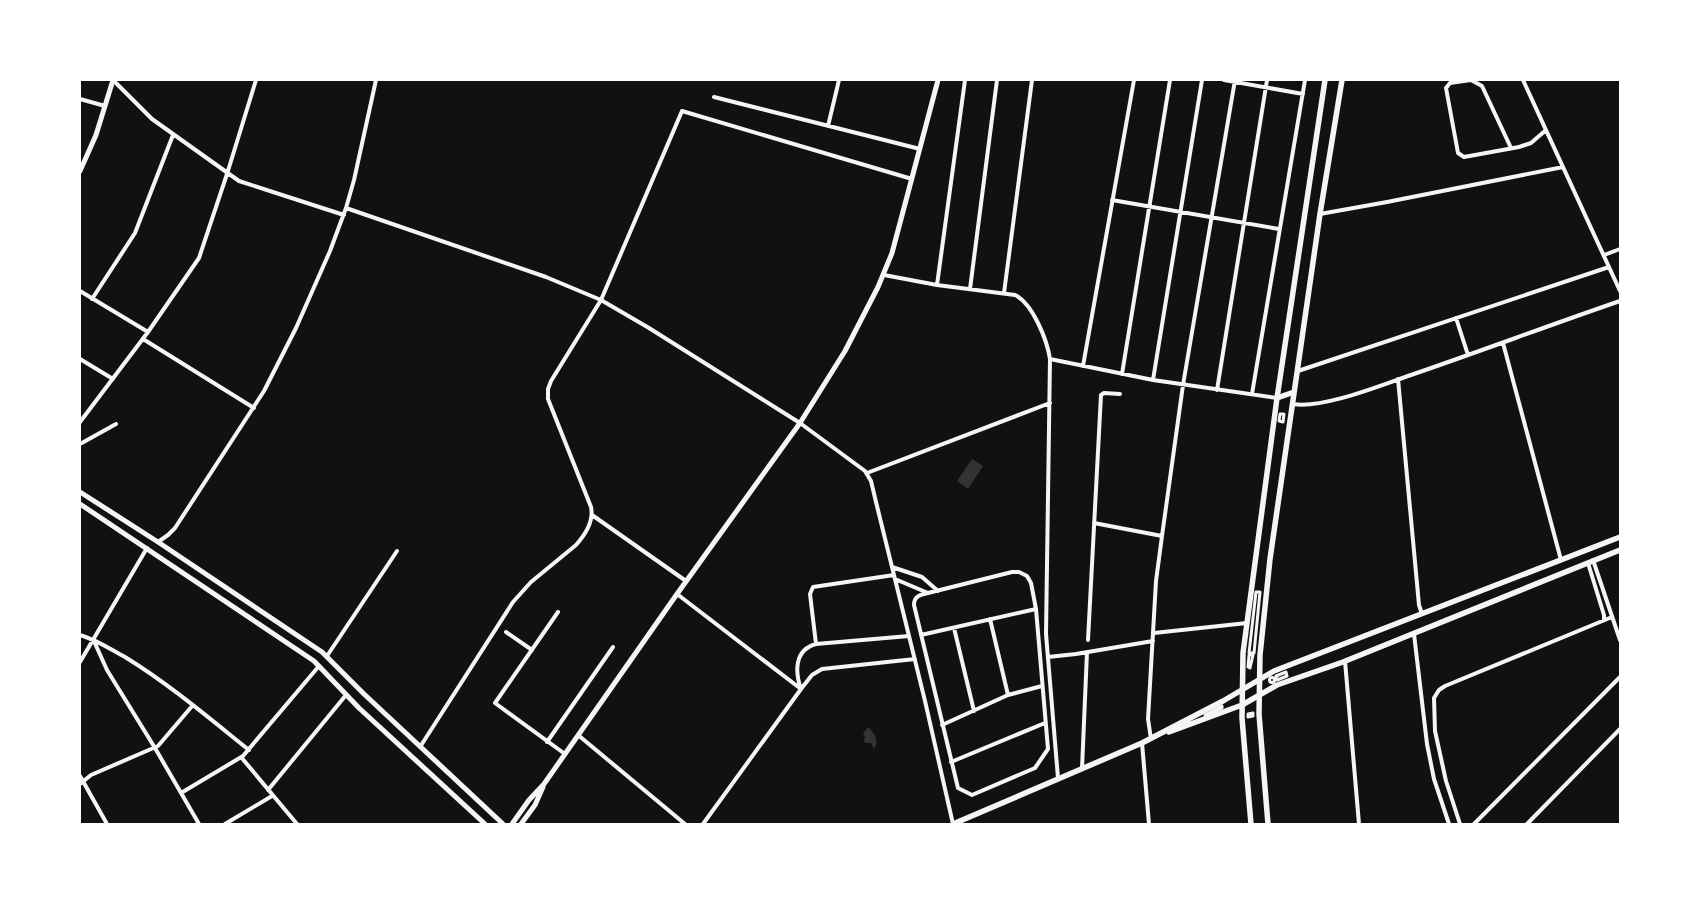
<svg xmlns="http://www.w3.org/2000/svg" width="1700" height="904" font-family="'PT Sans Narrow',sans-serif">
<rect width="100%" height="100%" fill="#111"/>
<path fill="#333" d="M972,459l11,7 -15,23 -11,-8z
M868,727c6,6 12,14 6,22l-3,-6h-5l-2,-2 1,-4 -2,-3z"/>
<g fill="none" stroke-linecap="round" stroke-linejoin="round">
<path stroke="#f5f5f5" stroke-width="3" d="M1280,414h4l-1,8 -4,-1z
M1256,592h4l-6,61h-5z
M1249,655h4l-3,13 -2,-1z
M1286,672l1,4 -10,4 -1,-4z
M1269.5 680a2.5 2.5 0 1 1 5 0a2.5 2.5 0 1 1-5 0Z
M1222,706v2l-17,7z
M1253,713v3l-5,1v-3z"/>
<path stroke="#f5f5f5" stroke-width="4" d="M113,80l39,39 87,62 105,34
M1224,80l79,14
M1523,80l97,211
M714,97l206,52
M80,99l25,7
M828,126l11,-46
M1511,148l-29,-62 -11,-6 -21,3 -4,5 12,65 6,4 55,-10 12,-4 15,-13
M1112,200l167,29
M346,208l200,69 55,23 48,28 151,95 65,48 6,10 5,21 49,199 28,123
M1320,214l67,-12 176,-35
M1604,255l16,-6
M884,275l53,10 78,10c18,9 32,45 35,64l-4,275 12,144
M937,285l28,-205
M970,289l27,-209
M80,291l68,41
M1004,293l28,-213
M92,299l43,-66 38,-98
M1456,318l12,37
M143,339l111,69
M1503,343l58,217
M80,359l33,20
M1050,359l103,21 124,18
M1083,366l51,-286
M1298,371l311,-104
M1122,374l48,-294
M1398,379l21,226 3,9
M1153,380l49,-300
M1217,390l50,-310
M1252,394l53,-314
M1293,404c30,5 88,-19 118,-29 70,-24 139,-50 209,-74
M80,422l68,-90 51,-74 28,-84 29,-94
M80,444l36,-20
M867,473l183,-70
M592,515l94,66
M1094,523l68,13
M158,542l10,-7 7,-7 89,-137 32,-63 34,-77 16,-43 8,-28 22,-100
M1593,560l27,80
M1588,563l16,52v5
M892,567l30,10 16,14
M895,579l33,14 84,-21h7l8,4 4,7 5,26 12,140 -13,19 -63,27 -14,-7 -44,-183c0,-9 6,-10 14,-12
M677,594l124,95 11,-14 10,-6 93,-10
M558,612l-63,91 70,51
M990,619l18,76
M954,628l20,83
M506,632l26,18
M1154,633l93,-10
M1414,634l13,110 7,35 15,45
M80,635c17,5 30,14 45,22 44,27 84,61 124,93
M921,635l115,-26
M93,639l14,31 48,78 44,76
M1088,640l13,-245 3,-2 16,1
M816,644l-6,-50 3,-7 81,-12
M327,656l70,-105
M1048,657l28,-3 77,-13
M1345,661l14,163
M80,662l67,-114
M942,725l66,-30 34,-9
M578,735l107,89
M1151,739l-3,-20 8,-138 6,-45 21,-151 52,-305
M547,742l66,-95
M1142,743l7,81
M420,747l93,-145 18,-20 45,-37c9,-10 18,-24 15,-38l-43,-108v-10l3,-8 50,-81 81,-189 230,68
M241,757l56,67
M951,762l94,-39
M1082,769l5,-117
M80,776l27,48
M80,784l11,-9 67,-29 35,-41
M268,790l78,-95
M181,793l62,-37 76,-90
M225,824l47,-28
M703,824l98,-135c-6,-17 -7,-39 15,-45l93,-8
M1460,824l-14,-43 -11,-50 -1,-33 5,-8 6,-4 167,-69
M1474,824l146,-147
M1527,824l93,-95"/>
<path stroke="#f5f5f5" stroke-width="5" d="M80,171l16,-36 17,-55
M80,492l78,50 164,110 42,42 139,130
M80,504l234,157 45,47 126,116
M512,824l17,-24 15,-16 133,-190 123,-171 45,-72 33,-64 14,-34 46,-173
M521,824l14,-19 8,-18"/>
<path stroke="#f5f5f5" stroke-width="5.5" d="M1277,398l17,-6
M1169,732l73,-27 35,-20 66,-23 277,-112
M953,824l189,-81 81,-42 51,-30 346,-134
M1251,824l-9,-106 1,-65 34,-255 48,-318
M1268,824l-9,-110 1,-59 10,-96 50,-345 22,-134"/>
</g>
<rect width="1700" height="904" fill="none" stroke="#ffffff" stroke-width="162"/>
</svg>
